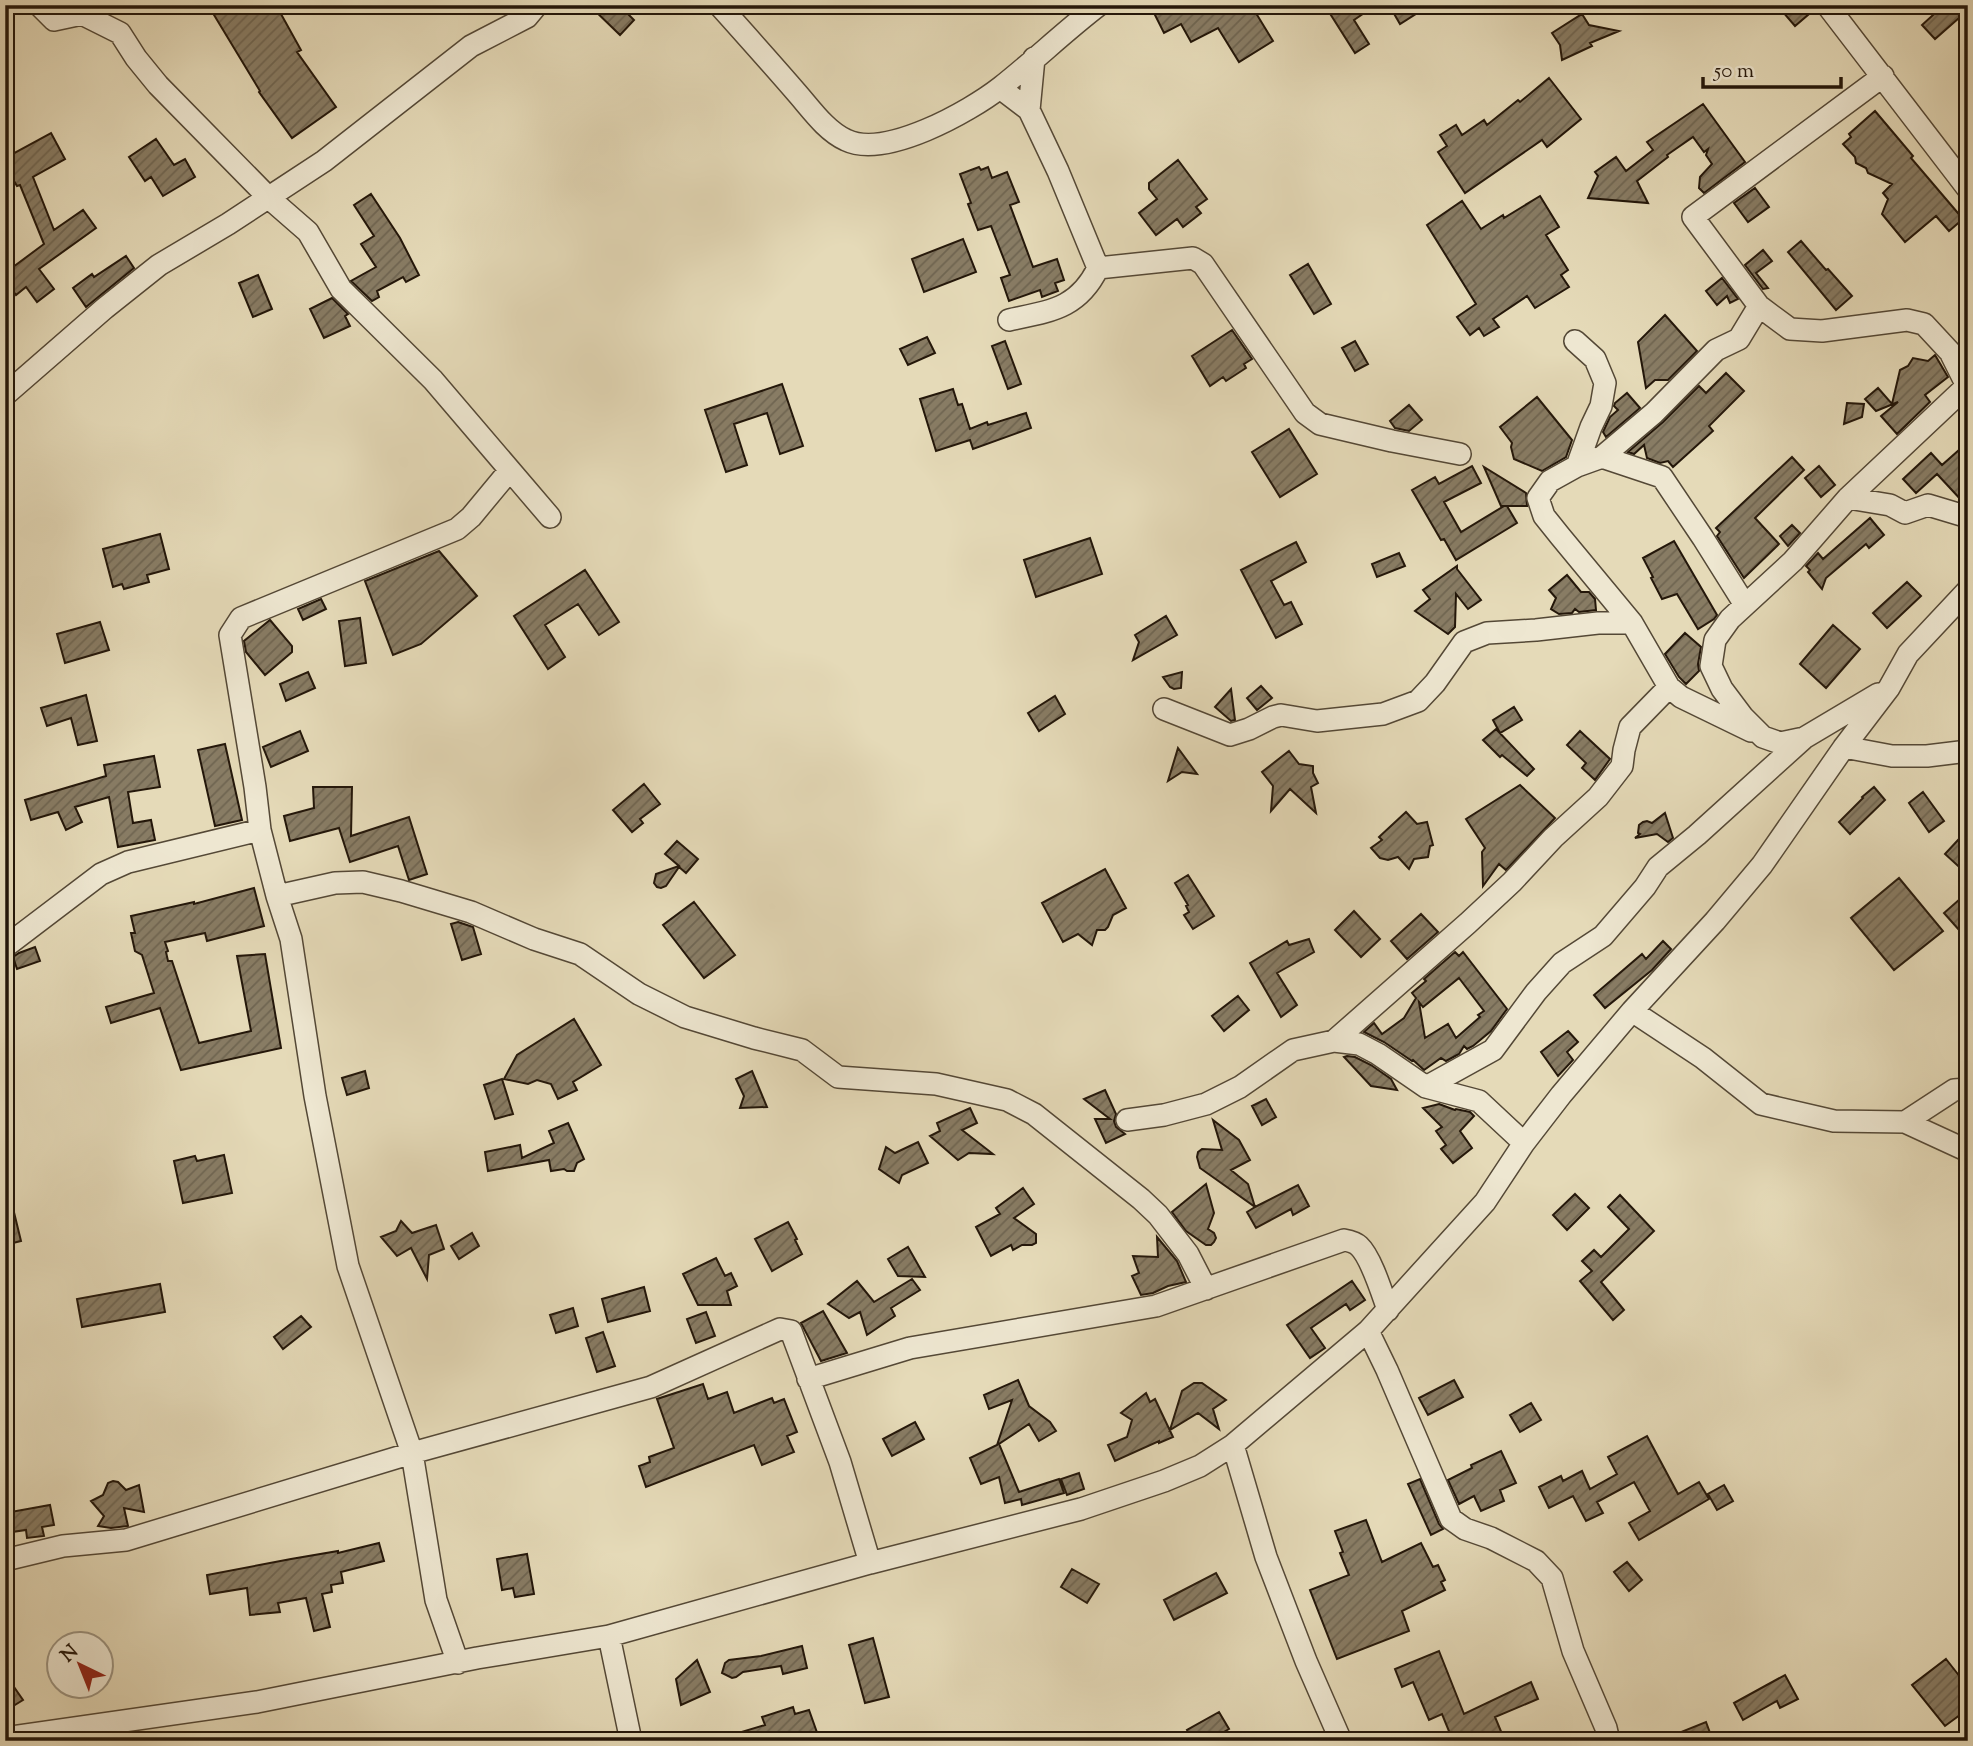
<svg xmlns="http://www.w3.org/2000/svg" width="1973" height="1746" font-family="'Sorts Mill Goudy',serif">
<defs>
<pattern id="building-hatch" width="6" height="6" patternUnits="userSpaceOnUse" patternTransform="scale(1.75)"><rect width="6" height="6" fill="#887c64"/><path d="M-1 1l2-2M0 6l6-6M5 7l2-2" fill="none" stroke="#6f6551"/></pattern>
</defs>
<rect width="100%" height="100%" fill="#e5dab8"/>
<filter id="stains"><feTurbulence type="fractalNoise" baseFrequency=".00286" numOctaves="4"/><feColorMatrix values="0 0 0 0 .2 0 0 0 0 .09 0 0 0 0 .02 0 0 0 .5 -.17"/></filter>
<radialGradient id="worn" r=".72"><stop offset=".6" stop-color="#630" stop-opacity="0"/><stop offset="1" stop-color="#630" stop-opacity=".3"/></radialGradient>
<path fill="url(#building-hatch)" stroke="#24170a" stroke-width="2" fill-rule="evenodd" d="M208,5h68l25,45 -4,2 39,55 -44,31 -33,-46 1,-1z
M589,5h30l15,15 -14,15z
M1150,5h101l22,36 -34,21 -21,-34 -27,14 -10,-18 -17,9z
M1339,5h37l-22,15 15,24 -14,9 -26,-41z
M1389,5h41l-30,19z
M1777,5h25l7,9 -14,12z
M1944,5h24v5l-33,29 -13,-14z
M1582,14l7,11 30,6 -29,12 2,3 -30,14 -2,-15 -8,-12z
M1549,78l32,41 -34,28 -5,-7 -77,53 -27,-41 9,-6 -7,-11 16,-10 6,10 22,-15 3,5 31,-25 2,2z
M1703,104l42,58 -41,31 -5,-5 1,-11 12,-13 -6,-9 2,-6 -4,3 -11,-15 -26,18 1,2 -31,24 11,22 -60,-5 10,-22 -3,-4 21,-15 10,14 27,-21 -6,-8z
M1875,111l38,45 -2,2 52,61 -14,12 -13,-15 -31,26 -23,-28 6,-15 -5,-6 9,-9 -24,-11 -2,-5 -10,-5 -1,-6 -12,-13 8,-7 -2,-3z
M51,133l14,26 -32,18 21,53 29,-20 13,18 -57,41 15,20 -17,13 -11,-15 -10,8 -11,-15v-7l39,-29 -24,-59 -3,1 -12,-20v-8z
M156,139l18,26 11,-6 10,18 -32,19 -12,-19 -6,4 -16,-24z
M1178,160l29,39 -11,8 5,6 -18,14 -6,-8 -21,16 -17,-22 18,-14 -8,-10v-6z
M979,167l2,3 7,-3 4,11 15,-6 12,30 -9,3 23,62 24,-8 7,21 -9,3 3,8 -16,6 -2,-7 -31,11 -8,-23 9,-3 -19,-49 -13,4 -10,-26 3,-1 -11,-29z
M1755,188l14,19 -21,15 -14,-19z
M371,194l29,44 19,37 -13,7 -3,-5 -26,14 2,6 -7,4 -21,-20 25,-14 -15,-23 13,-8 -20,-31z
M1540,196l19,31 -13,8 22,35 -7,5 8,12 -34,21 -8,-12 -34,23 6,8 -15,9 -5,-8 -9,7 -13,-18 19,-13 -49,-79 35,-24 19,28 22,-14 1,3z
M963,239l13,33 -52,20 -12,-33z
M1801,241l25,29 2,-1 24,27 -16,14 -48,-58z
M1763,250l9,11 -16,12 12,15 -5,1 -18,-24z
M126,256l8,12 -48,39 -13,-19 19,-14 2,3z
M1308,264l23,40 -17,10 -24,-39z
M258,275l14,34 -19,8 -14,-34z
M1722,278l16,21 -8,4 -3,-7 -10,9 -11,-14z
M332,298l16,16 -3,2 5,10 -26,12 -14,-29z
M1665,315l32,36 -29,29h-13l-9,8 -8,-46z
M1232,330l20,29 -8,5 2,4 -20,13 -3,-4 -13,9 -18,-30z
M927,337l8,16 -27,12 -8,-16z
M1005,341l16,43 -13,5 -16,-43z
M1355,341l13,23 -13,7 -13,-23z
M1935,355l13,22 -23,18 5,7 -33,32 -16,-18 17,-14 -22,9 -11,-12 13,-11 14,16 8,-34 8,-4 5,-8 15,3z
M1726,373l18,18 -35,35 4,5 -40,36 -5,-6 -8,2 -13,-5 -3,-13 -10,9 -6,-2 35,-30 36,-36 7,7z
M782,384l21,62 -23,8 -13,-41 -33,11 13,41 -21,7 -21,-62z
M953,389l5,16 4,-1 8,25 17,-7 1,3 38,-12 5,15 -58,21 -3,-9 -34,11 -16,-52z
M1627,393l13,15 -34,29 -3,-5 7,-15 8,-7 -4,-4 1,-3z
M1537,397l35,43 -6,17 -24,14 -28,-12 -3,-12 1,-4 -12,-16z
M1847,403l17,1 -2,13 -18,7z
M1409,405l13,15 -13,11 -14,-3 -5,-7z
M1289,429l28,45 -37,23 -28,-45z
M1968,442v61l-5,-1 -26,-28 -21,19 -13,-14 28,-26 11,12z
M1792,457l12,13 -49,48 24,26 -35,34 -27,-42 3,-4 -4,-4z
M1472,466l9,17 -37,19 17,30 43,-26h-3l-17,-39 42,26 1,13h-20l10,17 -61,37 -12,-21 -3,1 -29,-50 23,-13 4,7z
M1819,466l16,19 -14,12 -16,-19z
M1870,518l14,17 -15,13 -3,-4 -40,34 -4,11 -14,-17 2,-2 -4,-4 12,-13 5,6z
M1792,525l8,8 -12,13 -8,-10z
M160,534l9,35 -22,6 2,7 -25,7 -2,-5 -9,3 -10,-38z
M1090,538l12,36 -66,23 -12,-37z
M1674,541l43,74 -3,4 -16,10 -21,-35 -15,5 -11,-21 2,-1 -10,-19z
M1296,542l10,20 -35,19 13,24 7,-3 11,22 -26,14 -35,-68z
M439,551l38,45 -56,48 -28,11 -28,-74z
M1399,553l6,13 -28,11 -5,-13z
M1457,566v3l24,31 -13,9 -12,-15 -1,33 -7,7 -33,-23 15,-12 -7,-9z
M585,570l34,52 -20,13 -21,-31 -33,21 20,32 -17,12 -34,-53z
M1567,575l14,17h8l6,7 1,11 -17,2 -4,-3 -3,4 -13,1 -8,-5 5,-11 -7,-8z
M1907,582l14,14 -34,32 -14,-15z
M321,599l5,10 -23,11 -5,-11z
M1166,616l11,19 -44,25 6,-18 -4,-7z
M360,618l6,45 -21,3 -6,-45z
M270,620l22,26v6l-27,23 -19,-23 -2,-11z
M100,622l9,28 -44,13 -8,-29z
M1833,625l27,24 -34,39 -26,-24z
M1685,633l16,14 -3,17 1,7 -13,13 -7,-7 -14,-23z
M308,672l7,16 -29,13 -6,-17z
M1182,672l-1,16 -7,1 -4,-2 -7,-10z
M1261,686l11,12 -15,12 -10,-12z
M1231,689l4,31 -4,1 -16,-14z
M86,695l11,46 -19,4 -7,-27 -24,8 -6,-18z
M1055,696l10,18 -26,17 -11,-18z
M1514,707l8,13 -22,13 -7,-13z
M1496,729l38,40 -7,7 -25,-21 -2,2 -17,-17z
M300,731l8,20 -37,16 -8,-20z
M1580,731l30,28 -15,21 -13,-12 4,-5 -19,-18z
M225,744l17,76 -27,6 -17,-76z
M1178,748l19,26 -15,-2 -14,9z
M1289,751l10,13 14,2v7l5,10 -7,4 5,26 -26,-24 -19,22 2,-25 -11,-14z
M154,756l6,31 -32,5 5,31 18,-3 4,20 -37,7 -9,-50 -34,10 7,15 -16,8 -8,-18 -27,8 -6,-20 81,-24 -2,-11z
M644,784l16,20 -20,15 3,4 -11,9 -19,-22z
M1520,785l35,33 -49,52 -7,-6 -16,22 -1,-34 3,-4 -19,-29z
M313,787h39l-1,49 58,-19 18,57 -18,6 -11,-34 -48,16 -11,-34 -49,13 -6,-25 30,-8z
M1874,787l11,13 -35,34 -11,-12 24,-24 -1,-1z
M1923,792l21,29 -15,11 -20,-29z
M1406,812l11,12 10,-2 6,23 -3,1 -2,11 -14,2 -5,10 -11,-12 -10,3 -8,-2 -9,-10 11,-8 -3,-3z
M1665,813l8,25 -5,4 -11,-8 -22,4 5,-4 -2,-1 1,-8 4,-3 4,-1 5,2z
M1959,839l9,8v28l-23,-21z
M677,841l21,18 -12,14 -7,-6 -13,19 -5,2 -4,-1 -3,-4 2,-9 23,-8 -14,-12z
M1105,869l21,39 -13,7 -5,12 -3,3h-8l-5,15 -14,-11 -15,8 -21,-39z
M1188,875l26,41 -21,13 -9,-14 5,-3 -3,-6 2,-1 -13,-22z
M1899,878l44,53 -49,39 -43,-52z
M254,888l10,38 -57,15 -2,-8 -40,9 3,9 -2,1 2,9h4l27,82 52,-12 -14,-75 28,-2 16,94 -100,22 -21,-62 -49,15 -5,-16 48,-14 -12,-38 -7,-4 -4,-18h4l-4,-17 63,-14v2z
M1968,892v32l-8,7 -16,-18z
M694,902l41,53 -31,23 -41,-53z
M1354,911l26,28 -19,18 -26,-27z
M1421,914l17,18 -31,27 -16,-18z
M458,922l15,5 8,27 -19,6 -11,-36z
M1309,939l5,13 -37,21 20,32 -16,12 -31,-54 37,-22 2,4z
M1663,941l8,8 -19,21 -47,38 -11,-13 48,-41 4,5z
M35,947l5,14 -23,8 -4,-12 6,-4z
M1455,952l4,4 4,-4 44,57 -16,22 -18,15 -6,3 -3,-3 -5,8 -13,7 -5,-3 -17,12 -11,-10 -1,1 -28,-19 -20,-10 10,-9 8,11 22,-16 12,-20 -4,-5 14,-12 -2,-2zM1459,978l25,33 -6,4 2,2 -24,21 -8,-14 -23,14 -6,-36 4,5z
M1238,996l11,14 -25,21 -12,-15z
M574,1019l27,46 -28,17 4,8 -19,9 -7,-15 -14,-4 -9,4 -24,-5 13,-24z
M1568,1031l10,11 -11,10 6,8 -15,16 -17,-24z
M1347,1056l8,1 16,8 20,14 6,11 -26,-4 -27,-29z
M365,1071l4,17 -22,7 -5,-17z
M752,1071l15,36 -27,1 4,-12 -8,-17z
M502,1079l11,35 -18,5 -11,-34z
M1105,1090l11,24 -2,7 2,6 9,7 -19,9 -11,-24h15l-26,-20z
M1266,1099l10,18 -14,8 -10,-19z
M1439,1104l16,6 1,-1 14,3 4,4 -14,15 12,17 -19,15 -12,-14 5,-4 -10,-14 6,-4 -19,-19z
M970,1108l7,15 -15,7 31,24 -24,-1 -11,7 -28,-24 10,-5 -3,-8z
M1213,1120l26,20 11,20 -19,10 17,14 7,23 43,-22 11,21 -16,9 -2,-6 -35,19 -9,-16 8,-5 -55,-39 -3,-11 1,-5 4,-3 20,1z
M568,1123l16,36 -7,4 -3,8h-7l-3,-2 -13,2 -2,-11 -61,11 -3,-19 35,-7 2,13 32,-15 -5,-12z
M918,1142l10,21 -26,12 -3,8 -20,-14 7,-22 9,6z
M224,1155l8,38 -49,10 -9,-42 21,-5 2,5z
M1206,1184l8,29 -6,16 6,4 2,5 -2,4 -3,3h-5l-20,-14 -14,-19z
M1023,1188l11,16 -20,14 22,16v9l-4,2h-10l-9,5 -2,-5 -20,11 -15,-29 24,-13 -4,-6z
M1575,1194l14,14 -22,22 -14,-15z
M1620,1195l34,36 -53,51 23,28 -11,10 -33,-39 12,-10 -10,-10 12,-11 7,7 28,-28 -21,-22z
M5,1200h6l10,41 -16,4z
M401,1221l11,12 24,-8 8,24 -15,6 -2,24 -16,-31 -14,8 -16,-19 15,-6z
M788,1222l9,17 -2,1 7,14 -30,17 -17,-32z
M472,1233l7,13 -20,13 -8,-13z
M1157,1237l20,24 9,21 -18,4 -15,7 -12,2 -9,-19 7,-3 -6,-17 25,1z
M908,1247l17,30 -27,-1 -10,-17z
M716,1258l9,18 6,-3 6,13 -10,5 4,14h-33l-15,-31z
M912,1279l8,11 -29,18 4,8 -28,19 -7,-23 -11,6 -21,-14 29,-23 17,21z
M1352,1281l13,19 -15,10 -4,-6 -35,24 14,20 -15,10 -23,-33z
M160,1284l5,28 -83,15 -5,-28z
M644,1287l6,24 -42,11 -6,-23z
M573,1308l5,18 -22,7 -6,-18z
M823,1311l24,42 -26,8 -20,-38z
M706,1312l9,24 -19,7 -9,-24z
M301,1316l10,11 -28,22 -9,-12z
M603,1332l12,34 -18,6 -11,-34z
M1018,1380l11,26 21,16 6,9 -17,10 -10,-17 -30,20 20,48 40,-13 5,14 -42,12 -1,-6 -16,4 -6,-26 -18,7 -11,-26 27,-13 15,-45 -23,9 -5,-14z
M1454,1380l9,17 -35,18 -9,-17z
M1194,1383h8l24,17 -13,9 6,20 -21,-16 -28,17 12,-39z
M703,1384l5,15 19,-7 7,21 38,-15 2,5 10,-4 13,33 -10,4 7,16 -32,13 -8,-20 -108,42 -7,-21 11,-4 -1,-5 25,-9 -17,-49z
M1146,1393l4,9 5,-3 18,38 -14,6v-2l-44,20 -7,-16 19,-8 5,-17 -11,-7z
M1531,1403l10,17 -21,12 -10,-17z
M915,1422l9,17 -32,17 -9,-17z
M1647,1436l31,58 21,-12 10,17 -70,41 -10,-17 21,-12 -16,-29 -37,20 6,11 -17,8 -13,-25 -24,12 -10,-21 22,-11 2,5 19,-10 8,18 27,-15 -9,-17z
M1501,1451l15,32 -16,7 4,11 -23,10 -7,-15 -15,8 -11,-24 24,-12 -1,-3z
M1079,1473l5,16 -17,6 -6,-16z
M1420,1479l19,45 4,5 -12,6 -23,-51z
M113,1481l5,1 8,8 13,-5 5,27 -20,-4 4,18 -17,2 -13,-2 6,-10 -13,-15 12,-6 5,-12z
M1724,1485l9,16 -16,9 -9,-16z
M50,1505l4,20 -12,2 2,9 -17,2 -1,-8 -21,3v-20z
M1366,1520l16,42 39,-19 12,24 5,-2 7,15 -4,2 4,8 -43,21 7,20 -72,28 -27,-69 39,-15 -9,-22 3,-1 -8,-21z
M379,1543l5,18 -43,11 2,11 -12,2 1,7 -10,2 8,33 -16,4 -8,-33 -28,5 2,9 -30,3 -3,-27 -37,6 -3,-19 84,-16 47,-8v2z
M527,1554l7,40 -19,3 -2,-9 -11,2 -5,-31z
M1627,1562l15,18 -13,11 -15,-19z
M1072,1569l27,15 -12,19 -26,-16z
M1216,1573l11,20 -53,27 -10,-20z
M873,1638l16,59 -24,6 -16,-58z
M802,1646l5,22 -24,6 -2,-8 -38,6 -7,5 -4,1 -10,-5 3,-10 4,-3 32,-4z
M1439,1651l25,63 67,-32 7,17 -43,18 10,24h-52l-11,-27 -13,6 -16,-38 -11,5 -7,-18z
M1946,1659l22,28v22l-23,17 -33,-41z
M697,1660l13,32 -29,13 -5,-26z
M5,1674l18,26 -18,11z
M1785,1675l13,24 -18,9 -3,-7 -34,19 -9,-17z
M793,1707l2,7 14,-4 11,31h-94l-1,-4 40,-12 -3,-8z
M1219,1712l10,17 -21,12h-15l-6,-11z
M1706,1722l7,19h-51l-1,-1z"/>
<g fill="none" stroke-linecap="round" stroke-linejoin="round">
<g stroke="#544836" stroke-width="24">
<path id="minor" d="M39,5l15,15 28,-6 38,19 16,25 22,27 111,113 39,34 33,57 92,91 117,137
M719,5c26,29 52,58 77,87 15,17 30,39 50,48 39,19 123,-28 155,-53 33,-26 64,-56 98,-82
M1827,5l141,184
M1883,76l-190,141 66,89 31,23 32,2 85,-11 17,4 26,28 17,34
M1000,88l29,22 29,61 40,97 95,-10 10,6 102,149 15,11 72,17 68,13
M1029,110l5,-52
M1009,320c41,-9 69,-11 89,-52
M1575,341l20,18 10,24 -4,23 -10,21 -14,39 -27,15 -12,17 6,18 16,20 72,87 37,64 12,10 70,34
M5,395l100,-87 54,-43 69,-41 96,-63 147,-115 56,-29 10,-12
M1602,457l60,20 41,61 42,67
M1577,466l25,-9 52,-44 62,-63 23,-11 20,-33
M1848,498l42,7 15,8 23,-8 40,12
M1878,694l-74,44 -24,5 -17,-6 -20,-20 -21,-28 -11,-23 4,-26 15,-21 63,-58 55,-63 120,-113
M1164,709l66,26 19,-6 24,-12 8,-2 36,6 66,-7 35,-13 17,-18 29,-41 23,-9 49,-3 62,-7h34
M1844,747l48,9h35l41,-5
M277,896l58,-13 28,-1 38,9 70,21 63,27 46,15 59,40 46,23 69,21 48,12 36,27 98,7 71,16 27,14 107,85 17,16 30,39 18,35
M5,947l96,-73 27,-12 132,-32
M1632,1011l71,47 58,46 73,17 71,1 63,29
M1334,1041l134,-118 44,-41 41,-44 45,-41 24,-31 2,-16 6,-23 39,-40
M1426,1087l67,-37 43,-58 26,-29 41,-27 42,-49 13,-20 39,-32 106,-96
M1127,1120l37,-5 42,-11 34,-17 53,-37 41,-9 25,3 19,10 48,33 53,14 45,42
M1905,1122l49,-32 14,-1
M1368,1331l19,39 64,149 14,10 26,9 45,23 16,17 21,73 33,77 3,13
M808,1379l102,-31 246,-42 188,-66c6,1 11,2 15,6 12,11 23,47 29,64
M1233,1445l33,112 40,104 35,80
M5,1560l58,-14 63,-6 286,-87 239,-66 129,-58 11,2 49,131 30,101
M609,1636l22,105
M458,1663l-22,-63 -24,-147 -64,-187 -33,-170 -24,-157 -14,-43 -17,-66 -5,-43 -25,-152 11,-17 216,-89 14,-12 39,-47
M5,1738l252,-36 220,-44 132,-22 261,-73 211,-54 83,-28 36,-15 33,-21 135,-114 117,-129 39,-59 37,-48 71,-84 83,-90 47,-56 82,-118 45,-59 19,-34 60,-64"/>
</g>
<use href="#minor" stroke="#eee7d1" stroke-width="21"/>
</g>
<rect width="1973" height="1746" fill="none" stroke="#e5dab8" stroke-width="28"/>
<rect x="7" y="7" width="1959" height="1732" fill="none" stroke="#24170a" stroke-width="3.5"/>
<rect x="14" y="14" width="1945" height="1718" fill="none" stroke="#24170a" stroke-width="2"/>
<g transform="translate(80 1665) rotate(317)"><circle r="33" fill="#eee7d1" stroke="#9d9481" stroke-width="2"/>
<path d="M0-5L12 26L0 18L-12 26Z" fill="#8f2418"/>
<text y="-10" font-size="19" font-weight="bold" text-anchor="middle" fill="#24170a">N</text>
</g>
<path d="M1703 77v10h138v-10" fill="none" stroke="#24170a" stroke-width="3.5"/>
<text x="1714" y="77" font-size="21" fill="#24170a" stroke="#eee7d1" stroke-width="5" paint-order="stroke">50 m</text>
<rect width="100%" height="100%" filter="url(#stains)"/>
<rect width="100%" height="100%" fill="url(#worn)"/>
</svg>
